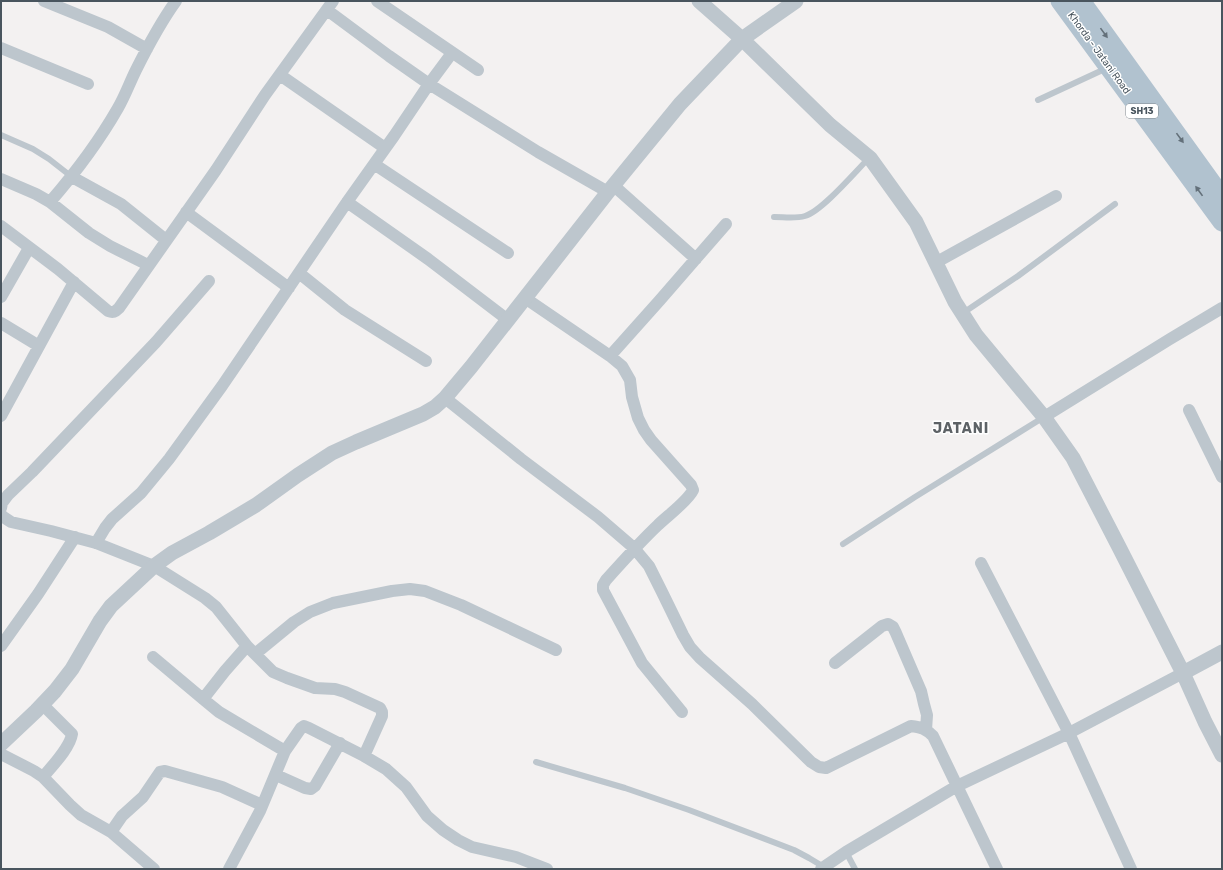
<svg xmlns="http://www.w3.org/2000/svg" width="1223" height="870" font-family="Rubik,sans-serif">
<rect width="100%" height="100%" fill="#f3f1f1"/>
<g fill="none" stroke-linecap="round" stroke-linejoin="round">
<path stroke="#bdc6cd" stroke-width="6" d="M1038,100l69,-32
M1,135l32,14 16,10 23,18
M774,217c10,0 21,2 31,-1 17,-5 50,-44 64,-58
M963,313l55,-37 97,-72
M843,544l72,-47 129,-80
M536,762l89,26 64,22 105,40 15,8 15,9
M846,852l9,17"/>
<path stroke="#bdc6cd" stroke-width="12" d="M44,1l64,26 39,22
M377,1l101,69
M327,10l62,46 40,28 109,68 70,40
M1,48l87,36
M280,75l105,73
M374,164l134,89
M72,177l49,27 45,36
M1,179l35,15 14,8 39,31 21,13 38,19
M613,185l83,74
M50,202c26,-30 48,-59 68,-94 7,-12 12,-26 18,-38 12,-24 24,-47 40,-69
M347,202l81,57 80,61
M186,212l103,76
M1,226l57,43 50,42c5,2 7,1 11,-3l97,-138 49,-75 68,-94
M935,263l121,-67
M299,273l46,37 81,51
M1,297l28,-49
M525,298l85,58 12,10 8,14 2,17 6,21 6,12 7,10 40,45 2,5c-5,11 -26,26 -35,35 -18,17 -35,36 -52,55l-3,5v5l39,73 40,49
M1,323l38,23
M610,356l50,-56 66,-76
M445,398l76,61 77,58 36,31 15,18 13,26 21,43 7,12 10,11 52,46 59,58 8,5 7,1 85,-42c10,1 15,3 22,10l64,133
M1189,410l33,67
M1,416l73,-134
M1044,417l126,-78 52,-31
M1,508l1,-5 6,-8 24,-23 124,-130 53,-61
M1,514l1,2 9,6 40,9 45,12 58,23 51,32 11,9 31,39 26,26 14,6 28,10 20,1 10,3 35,16 2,4v4l-18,40
M96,543l9,-15 7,-9 29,-26 28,-34 53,-73 125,-184 47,-66 35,-52 23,-31
M981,563l88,170 62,136
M1,646l37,-52 37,-57
M255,654l39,-32 16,-10 23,-9 59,-12 18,-2 15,2 36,14 95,45
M153,657l50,42 16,13 66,39
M835,663l47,-37 6,-2 5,3 3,6 25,58 3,13 3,11 -1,15
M203,699l22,-28 22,-25
M42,704l30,30c-2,14 -20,32 -29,43
M1,754l33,17 9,6 27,28 11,10 30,17 43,37
M276,775l29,13 6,1 4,-3 25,-43
M111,832l11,-16 21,-19 17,-25 5,-1 57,16 40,18
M229,869l31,-58 25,-60 16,-23 3,-2 5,2 55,28 22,13 20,18 21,29 16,14 15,10 14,7 44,10 31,12
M821,869l25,-17 111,-66 112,-53 114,-60"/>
<path stroke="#bdc6cd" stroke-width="15" d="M699,1l43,38 88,86 40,33 46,64 39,80 21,33 68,82 29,41 46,89 64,126 22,49 17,33
M1183,673l39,-21
M1,744l35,-33 19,-20 17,-22 28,-48 11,-15 43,-40 18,-13 37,-20 47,-28 42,-30 34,-22 24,-11 67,-28 12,-7 10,-9 26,-31 137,-175 72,-88 62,-65 54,-38"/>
<path stroke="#b1c2cf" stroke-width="19" d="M1060,1l162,221
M1081,1l141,196"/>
</g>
<defs><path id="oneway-solid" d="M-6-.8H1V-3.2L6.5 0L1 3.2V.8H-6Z"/></defs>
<g fill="#63707a">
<use href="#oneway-solid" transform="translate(1104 33) rotate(54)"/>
<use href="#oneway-solid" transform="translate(1180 138) rotate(54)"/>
<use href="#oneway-solid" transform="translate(1199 191) rotate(-126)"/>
</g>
<g text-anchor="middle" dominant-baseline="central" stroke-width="3" stroke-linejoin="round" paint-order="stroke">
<rect fill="#fff" stroke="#80888e" stroke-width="1" x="1126" y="104" width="32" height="14" rx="3"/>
<g font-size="9" font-weight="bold" fill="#49555e">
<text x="1142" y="111">SH13</text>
</g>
<g font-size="10" fill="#49555e" stroke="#fff">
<text transform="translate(1099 53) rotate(54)">Khorda - Jatani Road</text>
</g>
<g font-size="14" font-weight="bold" letter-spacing="1" fill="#5d6266" stroke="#fff">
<text x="961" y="428">JATANI</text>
</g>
</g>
<rect width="1223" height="870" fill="none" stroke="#49555e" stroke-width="4"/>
</svg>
